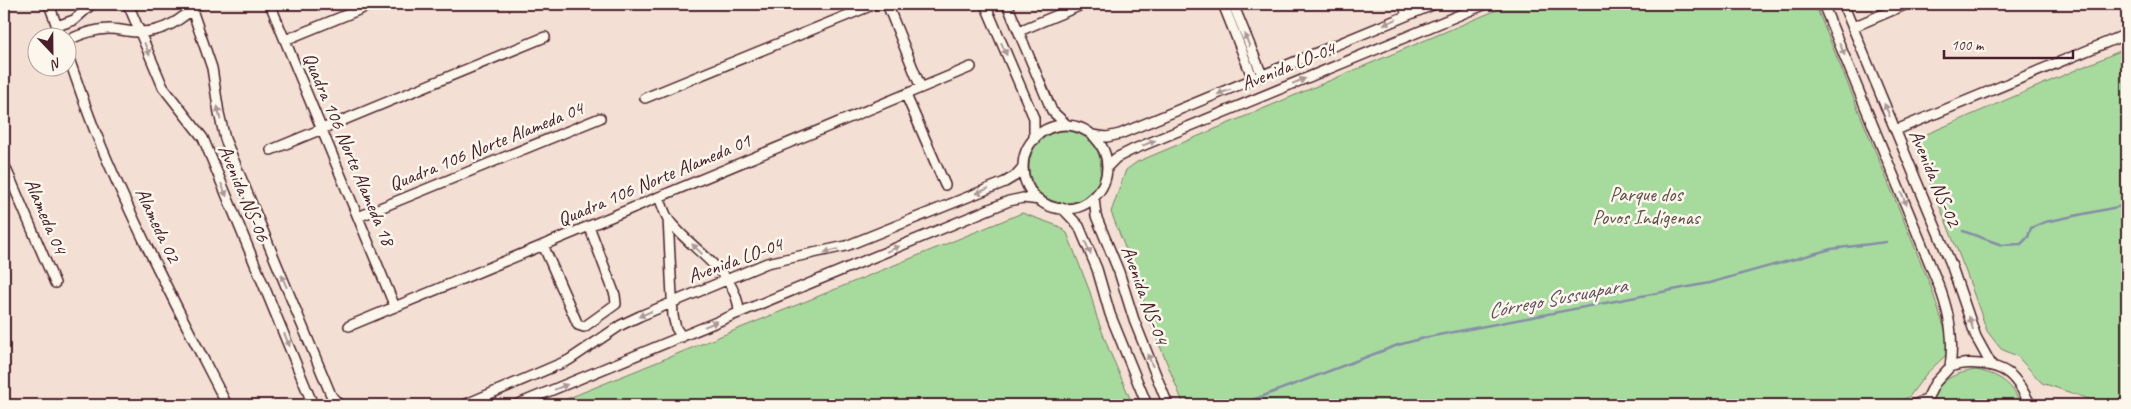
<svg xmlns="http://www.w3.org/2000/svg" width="2131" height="409" font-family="Caveat,sans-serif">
<rect width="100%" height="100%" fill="#f3dfd3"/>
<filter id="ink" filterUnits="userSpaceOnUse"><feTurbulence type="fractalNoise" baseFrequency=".02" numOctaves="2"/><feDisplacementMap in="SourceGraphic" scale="10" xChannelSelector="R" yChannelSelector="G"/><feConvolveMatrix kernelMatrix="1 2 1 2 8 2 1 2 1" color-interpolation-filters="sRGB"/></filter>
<g filter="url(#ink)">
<path fill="#a7db9e" stroke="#787d64" d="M1511,4h304l116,283 14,43 3,13 -2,12 -20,19 -17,23 -7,3 -26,5h-692l-35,-86 -12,-41 -26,-66 15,-42 11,-8z
M2127,48v357l-23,-1 -62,-21 -25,-27 -16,-7 -14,-18 -21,-59 -53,-132z
M1029 167a36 36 0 1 1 72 0a36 36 0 1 1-72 0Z
M1022,213l36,13 9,7 23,59 7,26 12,32 24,55h-581z
M1976,370c22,4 37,13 45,35h-93c12,-24 21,-31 48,-35z"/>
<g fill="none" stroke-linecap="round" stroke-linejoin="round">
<path stroke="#868da6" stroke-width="2.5" d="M1963,231l39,14 19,-1 7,-7 3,-9 14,-6 82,-17
M1239,405l159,-60 30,-8 281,-54 122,-34 55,-7"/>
<g stroke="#4a1f2b" stroke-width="12">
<path id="minor" d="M49,4l12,34
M128,4l35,83 40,51 110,267
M190,4l22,64 7,45 6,26 106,256 8,10
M270,4l125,303
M887,4l34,84
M985,4l49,114v22
M1007,4l45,107 15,14
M1223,4l30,75
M1233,4l29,71
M1403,4l4,11
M1823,4l118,287c9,26 13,49 9,76
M1843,4l108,260 25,73 16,29
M57,26l17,-6 18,-16
M1853,27l54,-23
M1019,31l65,-27
M68,40c13,-6 26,-11 41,-11 10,0 20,3 31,3 24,0 41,-12 58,-28
M285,40l88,-36
M68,56c9,25 17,50 27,75 38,93 86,184 132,274
M906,95l39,90
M645,98l230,-94
M1023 167a42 42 0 1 1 84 0a42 42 0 1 1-84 0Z
M1896,130l231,-96
M1092,135l15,2 13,-3 315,-130
M271,150l274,-113
M4,164l51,119
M1107,167l9,-9 16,-8 354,-146
M659,197c3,7 5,15 9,22 21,30 71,54 71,94
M1094,197l2,19 23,56 15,48 34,85
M1062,208l17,18 18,43 13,45 37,91
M358,217l242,-99
M668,218l5,98 3,12 6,9
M543,245l35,80 6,2 32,-23 -1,-9 -26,-69
M349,326l622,-259
M464,405l105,-45 52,-35 19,-9 127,-53 79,-17 159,-64 10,-6 8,-9
M516,405l493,-204 14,-3 17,2
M1913,405l13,-5
M1924,405l11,-22 15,-16c16,-6 44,-4 58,6 10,7 17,22 23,32"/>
</g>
<use href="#minor" stroke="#fbf7ec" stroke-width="9"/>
</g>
<defs><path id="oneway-solid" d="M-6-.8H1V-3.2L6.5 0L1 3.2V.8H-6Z" transform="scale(1.25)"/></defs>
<g fill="#ab9695">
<use href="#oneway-solid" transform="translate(1390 22) rotate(157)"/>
<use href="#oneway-solid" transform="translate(1247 40) rotate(-112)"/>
<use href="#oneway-solid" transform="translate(147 49) rotate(67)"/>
<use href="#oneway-solid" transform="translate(1004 49) rotate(67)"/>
<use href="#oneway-solid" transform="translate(1842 49) rotate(68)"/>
<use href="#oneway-solid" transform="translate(1299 81) rotate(-22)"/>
<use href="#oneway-solid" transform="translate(1224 92) rotate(159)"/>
<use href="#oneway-solid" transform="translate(1887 110) rotate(-113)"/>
<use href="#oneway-solid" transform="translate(219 113) rotate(-102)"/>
<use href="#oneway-solid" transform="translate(1149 143) rotate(-22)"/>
<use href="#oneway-solid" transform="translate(224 190) rotate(67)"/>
<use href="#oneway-solid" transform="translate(982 191) rotate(158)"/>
<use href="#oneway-solid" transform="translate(1904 199) rotate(68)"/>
<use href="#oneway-solid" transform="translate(1088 248) rotate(67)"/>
<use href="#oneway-solid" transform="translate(697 249) rotate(-136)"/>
<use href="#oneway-solid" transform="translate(893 249) rotate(-23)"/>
<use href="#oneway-solid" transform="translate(831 251) rotate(166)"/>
<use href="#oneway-solid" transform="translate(284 281) rotate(-112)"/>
<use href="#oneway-solid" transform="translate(645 314) rotate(157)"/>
<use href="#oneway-solid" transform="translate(1971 323) rotate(-107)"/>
<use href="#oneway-solid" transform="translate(711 324) rotate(-23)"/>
<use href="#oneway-solid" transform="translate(287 340) rotate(67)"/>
<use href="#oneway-solid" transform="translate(1150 360) rotate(-112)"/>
<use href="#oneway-solid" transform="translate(561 387) rotate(-22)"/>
</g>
</g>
<g text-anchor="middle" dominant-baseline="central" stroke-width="5" stroke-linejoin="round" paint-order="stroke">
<g font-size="20" fill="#4a1f2b" stroke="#fbf7ec">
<text transform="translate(1288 66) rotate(-22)">Avenida LO-04</text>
<text transform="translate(486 146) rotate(-22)">Quadra 106 Norte Alameda 04</text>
<text transform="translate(349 149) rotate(67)">Quadra 106 Norte Alameda 18</text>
<text transform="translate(1935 178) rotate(67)">Avenida NS-02</text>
<text transform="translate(654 180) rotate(-23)">Quadra 106 Norte Alameda 01</text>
<text transform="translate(244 193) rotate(67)">Avenida NS-06</text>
<text transform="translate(46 216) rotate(67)">Alameda 04</text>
<text transform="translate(158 225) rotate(65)">Alameda 02</text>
<text transform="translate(735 260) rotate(-20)">Avenida LO-04</text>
<text transform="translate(1145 295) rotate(70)">Avenida NS-04</text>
</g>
<g font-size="20" fill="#614e48" stroke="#fbf7ec">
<text x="1646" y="194">Parque dos<tspan x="1646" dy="23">Povos Indígenas</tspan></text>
</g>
<g font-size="21" font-style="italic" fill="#634d5e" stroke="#fbf7ec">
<text transform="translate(1557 298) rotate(-11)">Córrego Sussuapara</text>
</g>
</g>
<rect width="2131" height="409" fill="none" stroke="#fbf7ec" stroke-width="20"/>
<rect x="10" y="10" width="2111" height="389" fill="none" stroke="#4a1f2b" stroke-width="2" filter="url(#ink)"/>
<g transform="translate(52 52) rotate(158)"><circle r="24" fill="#fbf7ec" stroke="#b4a19f"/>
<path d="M0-4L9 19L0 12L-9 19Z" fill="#4a1f2b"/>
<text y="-8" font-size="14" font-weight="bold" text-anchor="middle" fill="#4a1f2b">N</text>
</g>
<path d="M1944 50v8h129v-8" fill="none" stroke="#4a1f2b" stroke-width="2.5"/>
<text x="1951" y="50" font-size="15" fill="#4a1f2b" stroke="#fbf7ec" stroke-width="4" paint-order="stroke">100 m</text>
</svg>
